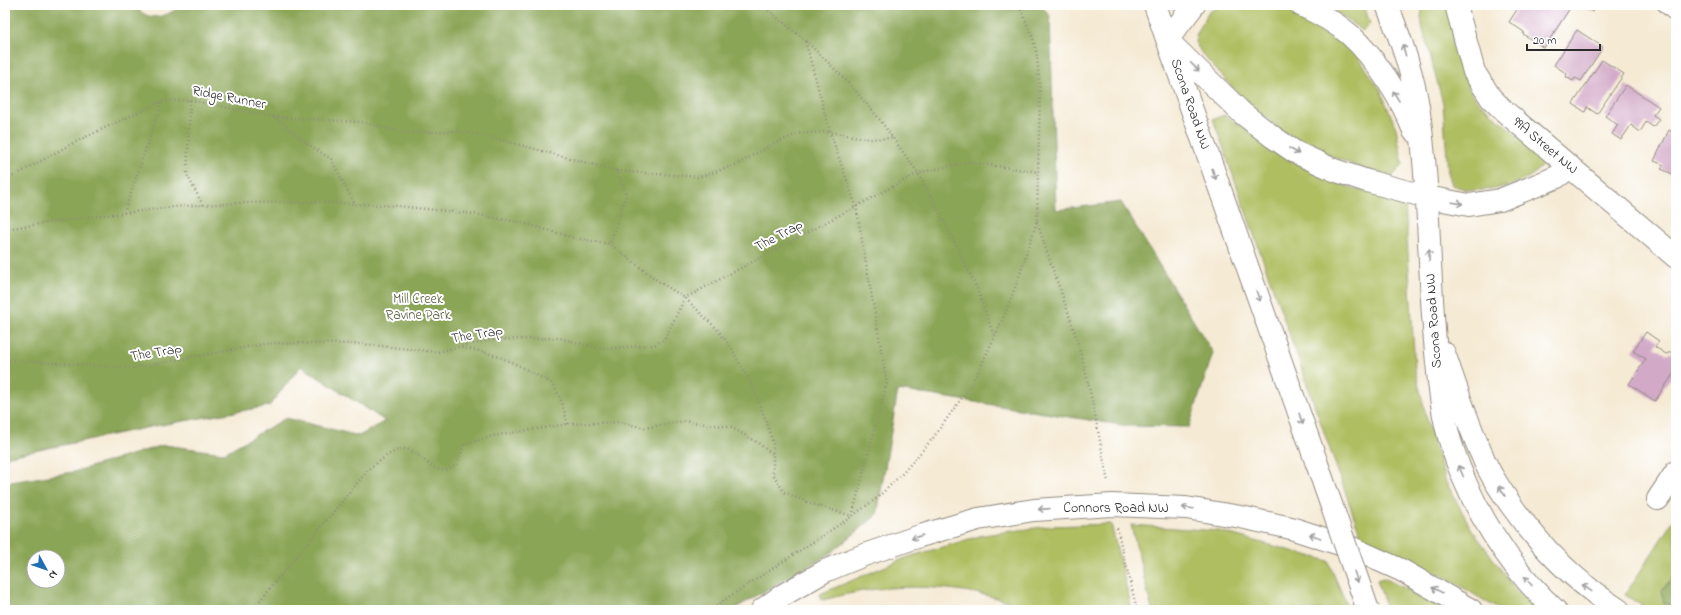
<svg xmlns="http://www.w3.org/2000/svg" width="1681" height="615" font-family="'Indie Flower',sans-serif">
<rect width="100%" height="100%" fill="#fff"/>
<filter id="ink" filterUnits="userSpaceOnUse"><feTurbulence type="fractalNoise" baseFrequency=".025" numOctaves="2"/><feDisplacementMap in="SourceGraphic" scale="8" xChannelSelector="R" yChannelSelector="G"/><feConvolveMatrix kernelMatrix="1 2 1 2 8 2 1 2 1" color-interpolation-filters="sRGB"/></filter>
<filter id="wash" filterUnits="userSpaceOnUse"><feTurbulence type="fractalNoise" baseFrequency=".012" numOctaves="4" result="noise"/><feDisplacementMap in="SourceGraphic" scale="16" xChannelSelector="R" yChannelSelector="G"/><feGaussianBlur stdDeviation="0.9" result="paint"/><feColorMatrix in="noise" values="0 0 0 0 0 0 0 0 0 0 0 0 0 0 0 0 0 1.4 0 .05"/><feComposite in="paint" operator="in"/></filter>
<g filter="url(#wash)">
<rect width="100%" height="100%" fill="#f5ead4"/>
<path fill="#afbe60" stroke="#6d7446" d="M1222,5l62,1 39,21 33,27 24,35 16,39 7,36 -10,12 -34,-9 -38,-15 -40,-22 -39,-32 -40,-44 -7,-12 2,-11 12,-19z
M1326,5h38l6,19 -7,7z
M1423,5h25l21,84 10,13 61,53 3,9c-14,20 -46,27 -70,26 -7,0 -14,-3 -21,-5l-4,-13 -5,-69 -21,-77 -1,-10z
M1225,115c39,28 78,55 124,72 19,7 38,6 56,16l10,167 15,61 16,51 25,46 44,61 21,21h-36l-58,-35 -78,-30 -151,-426z
M1676,516v58l-14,16 2,13 12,4v3h-27l-24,-15z
M1111,524l21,86h-101c-48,-21 -103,-26 -155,-21 -18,2 -36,7 -54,11l-2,-6 85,-36 78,-23 67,-9z
M1131,525l88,6 109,30 21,49h-197z
M1383,578l37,17 24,15h-57l-10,-30z"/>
<path fill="#8ba556" stroke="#5b6840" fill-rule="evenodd" d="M5,5h130c11,18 32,13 46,0h860l9,11 6,194 65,-8 92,151 -24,74 -62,-1 -229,-36 -21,125 -46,38 -99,57h-727v-127l68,-11 91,-27 60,8 62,-35 73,18 26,-15 -84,-55 -32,40 -119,21 -145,30zM34,557h24v24h-24z
M1676,574v33l-12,-4 -2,-13z"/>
<g id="blocks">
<path fill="#d2a9c7" d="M1520,5h52l-28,43 -21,-14 1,-2 -15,-10z
M1583,5h14l-5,7z
M1577,30l26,17 -22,34 -6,-3 -2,3 -7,-4 1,-3 -13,-9z
M1602,60l22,14 -27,40 -10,-7 -2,5 -12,-8z
M1626,85l33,22 -6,8 6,4 -6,8 -7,-5 -6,10 -9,-7 -10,15 -9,-6 6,-9 -13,-9z
M1669,130l7,4 -1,41 -14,-6 3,-4 -10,-4z
M1646,332l13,9 -4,6 11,7 5,-2 5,3v15l-21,31 -26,-17 17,-25 -13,-8z"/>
</g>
</g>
<g filter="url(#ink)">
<use href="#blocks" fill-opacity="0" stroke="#908a80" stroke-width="1"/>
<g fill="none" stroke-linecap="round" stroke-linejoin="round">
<g stroke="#908a80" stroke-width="16">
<path id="lane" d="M1665,5l11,10"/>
</g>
<g stroke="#908a80" stroke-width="24">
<path id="street" d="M1456,5l18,67 17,26 12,12 173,147
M1658,499l18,-27"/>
</g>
<g stroke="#908a80" stroke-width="24">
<path id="secondary" d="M1155,5l161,456
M1194,5l-27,35 75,73 31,24 22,15 39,18 33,11 60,16 42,8 31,-5 57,-23 13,-10
M1301,5c17,8 34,17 48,29 26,23 53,65 65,97
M1387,5c14,35 27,71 32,108 11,79 9,160 17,239 3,32 6,65 16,95 19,60 57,120 103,163
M1444,353c12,34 23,69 38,102 7,18 18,34 29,50 30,43 64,77 108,105
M762,610l21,-15 42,-24 39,-16 56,-19 58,-17 56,-9 78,-5 74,3 55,9 50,11 61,20 49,22 70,40"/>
</g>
<path stroke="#908a80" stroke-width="2.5" stroke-dasharray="1 3" stroke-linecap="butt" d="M762,5l43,35 39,38 33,38 41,57 41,77 19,41 13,37 4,8
M190,100l-3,75 16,30
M274,117l87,5 45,11 51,-2 37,7 123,33 9,24 -16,49
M617,171l82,6 37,-12 37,-21 27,-11 30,-1 39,7 24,-1
M5,179l7,-2 61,-34 89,-42 28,-1 84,17 34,27 23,15 23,44
M124,213l38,-112
M1037,221c13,44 31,86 43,130 12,43 19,87 28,131
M5,229l83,-12 95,-11 57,-3 75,-1 83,4 76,8 49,9 51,15 36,6 48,37 27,17 32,31 13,17 23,41 15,40 5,16v31l11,18 25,11 43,13 35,-133 -31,-177 -26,-74 -25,-92
M462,348c25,2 52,14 74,27 4,2 10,4 14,7 10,10 14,29 18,42
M5,360l128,8 136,-25 94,1 74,8 53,-12 70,-2 41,11 53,-4 10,-5 21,-42 233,-125 50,-11 70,10
M1117,528l20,82
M252,610l116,-140c9,-7 26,-22 37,-21 17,1 29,34 52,15l7,-19 28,-9 76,-12 52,-2 25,6 38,-7 48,6 24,14 19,14
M709,610l139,-91 29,-21 26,-25 30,-35 36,-50 11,-20 26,-56 12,-32 19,-59 3,-130 -3,-35 -4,-18 -14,-33"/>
<use href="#lane" stroke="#fff" stroke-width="14"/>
<use href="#street" stroke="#fff" stroke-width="22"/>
<use href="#secondary" stroke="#fff" stroke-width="22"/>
<g stroke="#908a80" stroke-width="24" stroke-linecap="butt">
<path id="secondary-bridge" d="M1316,461l52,149"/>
</g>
<use href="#secondary-bridge" stroke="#fff" stroke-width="22"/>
</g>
<defs><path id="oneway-shaft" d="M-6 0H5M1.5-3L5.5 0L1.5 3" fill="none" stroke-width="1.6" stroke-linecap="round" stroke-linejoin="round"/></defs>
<g stroke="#a0a0a0">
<use href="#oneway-shaft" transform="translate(1404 50) rotate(-106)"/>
<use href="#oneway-shaft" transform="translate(1195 67) rotate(44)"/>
<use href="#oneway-shaft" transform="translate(1396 96) rotate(-121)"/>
<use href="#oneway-shaft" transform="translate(1294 151) rotate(30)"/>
<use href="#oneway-shaft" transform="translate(1214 174) rotate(71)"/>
<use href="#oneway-shaft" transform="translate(1457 203) rotate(8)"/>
<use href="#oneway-shaft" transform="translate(1429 255) rotate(-92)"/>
<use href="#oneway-shaft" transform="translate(1258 296) rotate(71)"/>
<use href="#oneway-shaft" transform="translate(1301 419) rotate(71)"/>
<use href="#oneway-shaft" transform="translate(1461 471) rotate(-112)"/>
<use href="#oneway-shaft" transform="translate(1502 491) rotate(-121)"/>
<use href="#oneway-shaft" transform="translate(1188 508) rotate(-173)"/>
<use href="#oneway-shaft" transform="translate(1044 509) rotate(176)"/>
<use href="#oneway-shaft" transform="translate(1315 536) rotate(-161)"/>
<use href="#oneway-shaft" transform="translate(917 537) rotate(162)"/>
<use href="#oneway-shaft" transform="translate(1356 577) rotate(71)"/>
<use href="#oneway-shaft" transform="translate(1528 581) rotate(-131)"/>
<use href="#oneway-shaft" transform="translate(1587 588) rotate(-144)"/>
<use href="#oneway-shaft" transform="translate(1437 590) rotate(-152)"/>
</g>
</g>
<g text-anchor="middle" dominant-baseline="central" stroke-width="4" stroke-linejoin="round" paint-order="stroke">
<g font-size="14" fill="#2b2b2b" stroke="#fff">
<text transform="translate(229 98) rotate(11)">Ridge Runner</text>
<text transform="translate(1190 104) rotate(71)">Scona Road NW</text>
<text transform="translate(1545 146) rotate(40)">99A Street NW</text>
<text transform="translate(779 236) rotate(-28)">The Trap</text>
<text transform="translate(1434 321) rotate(-94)">Scona Road NW</text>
<text transform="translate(477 335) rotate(-9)">The Trap</text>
<text transform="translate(156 353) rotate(-9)">The Trap</text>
<text x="1116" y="508">Connors Road NW</text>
</g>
<g font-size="14" fill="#595e3e" stroke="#fff">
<text x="418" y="299">Mill Creek<tspan x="418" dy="16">Ravine Park</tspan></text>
</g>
</g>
<rect width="1681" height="615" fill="none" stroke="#fff" stroke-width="20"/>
<g transform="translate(46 569) rotate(130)"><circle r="19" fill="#ffffff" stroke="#aaaaaa"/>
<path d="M0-3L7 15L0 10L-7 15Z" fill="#1f6fb2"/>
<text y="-6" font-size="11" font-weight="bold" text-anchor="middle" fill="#2b2b2b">N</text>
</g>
<path d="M1527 44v6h73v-6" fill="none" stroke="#2b2b2b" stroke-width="2"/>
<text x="1533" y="44" font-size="12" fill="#2b2b2b" stroke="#ffffff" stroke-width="3" paint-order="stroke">20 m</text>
</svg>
